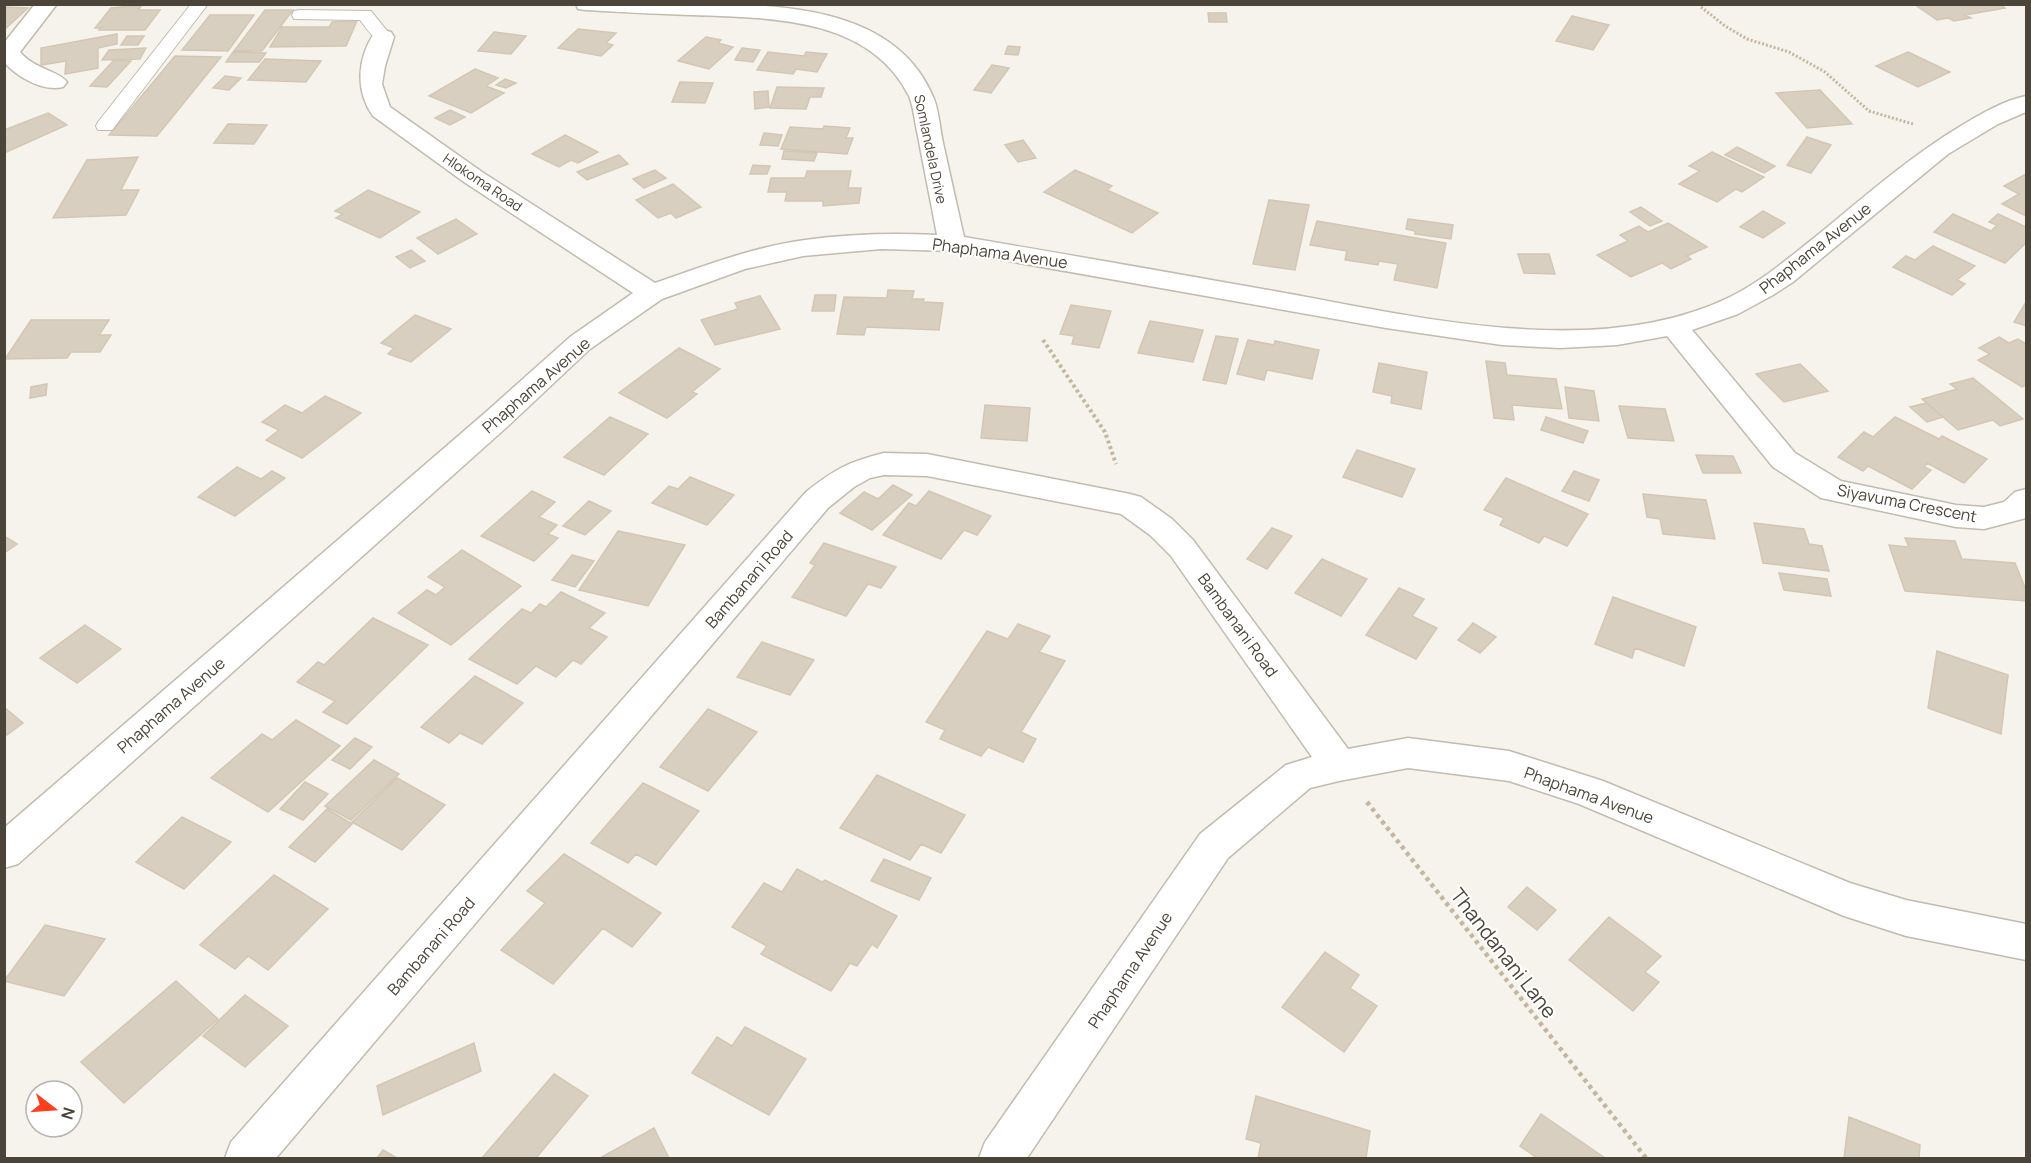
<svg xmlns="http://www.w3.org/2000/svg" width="2031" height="1163" font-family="Manrope,sans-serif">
<rect width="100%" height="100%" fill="#f6f3ec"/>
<path fill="#d8cfc1" stroke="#d3c7b4" stroke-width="1.5" d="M1914,4h86l5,4 -40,7 6,3 -17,3 -6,-3 -11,2z
M142,5l-4,5h22l-15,20h-46l2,-2h-6l16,-20z
M4,7l24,1 -24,22z
M265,10h28l-31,41h-28z
M1208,13h18l1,9h-18z
M210,15h44l-26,36 -46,-1z
M1572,16l37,9 -16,25 -37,-9z
M357,21l-11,25 -76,1 12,-20h47l3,-5z
M578,29l38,4 -10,10 7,2 -12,11 -43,-8z
M494,32l32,4 -15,18 -33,-3z
M117,34v10l-19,4v20l-33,6 1,-13 -25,4v-17z
M127,36h17l-6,9h-17z
M706,37l15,3 -3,3 15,4 -24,22 -31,-8z
M1008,46l12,1 -2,8 -13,-1z
M146,48l-6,11 -38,1 7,-10z
M742,48l18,2 -7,12 -18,-2z
M233,52l33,1 -7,9h-33z
M768,52l36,4 2,-4 21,2 -10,18 -21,-3 -3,5 -36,-4z
M1908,52l42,20 -32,15 -42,-21z
M175,56l46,1 -64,79 -48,-1z
M265,59l56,2 -15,21 -58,-2z
M114,60l17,1 -24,26 -17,-1z
M992,65l17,3 -18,25 -17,-3z
M475,69l23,9 -12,8 18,7 -33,20 -42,-17z
M225,76l16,2 -12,12 -16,-2z
M505,79l11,4 -10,5 -10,-3z
M680,82l33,1 -8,20 -33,-1z
M777,87l47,1 -3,9h-11l-4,12 -36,-1z
M1820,90l32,34 -45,4 -31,-35z
M768,91l1,16 -14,2 -1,-17z
M450,110l15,7 -15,8 -15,-7z
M48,113l19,12 -63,28v-23z
M228,124l39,1 -13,19 -40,-1z
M824,126l26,2 -4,10h7l-6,16 -66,-5 9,-22 33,2z
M764,133l18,2 -4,11 -18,-1z
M565,135l33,17 -20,11 -7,-3 -12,7 -27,-13z
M1807,137l24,8 -20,28 -24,-8z
M1023,140l13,18 -18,4 -13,-17z
M1737,147l38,19 -11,7 -39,-18z
M784,151l33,2 -3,8 -32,-2z
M1712,152l52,25 -22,15 -6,-3 -19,13 -38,-18 21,-13 -11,-5z
M619,155l9,9 -41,16 -10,-8z
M138,157l-17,33h18l-13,25 -73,3 34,-58z
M753,165l17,1 -3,8h-17z
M655,170l11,8 -22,10 -11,-9z
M1075,170l37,16 -5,4 51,23 -26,20 -88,-41z
M807,171h44l-3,17h13l-2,15 -36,3v-5h-38l2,-9h-19l3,-14h34z
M2026,174v42l-24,-12 17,-10 -15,-8z
M673,184l28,23 -25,11 -5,-5 -13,5 -22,-18z
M368,190l52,22 -40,26 -44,-20 7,-4 -8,-3z
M1269,200l40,5 -14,65 -42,-6z
M1641,207l21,14 -12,5 -20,-14z
M1763,211l22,12 -22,15 -23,-11z
M1953,214l38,17 6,-6 -8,-3 9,-8 28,13v16l-21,20 -71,-31z
M456,219l21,15 -39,20 -21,-16z
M1408,219l45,6 -2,14 -36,-5v-3l-9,-2z
M1317,221l129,22 -9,45 -43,-8 4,-16 -19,-3 -1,4 -33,-5 2,-9 -37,-6z
M1668,223l39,24 -20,9 4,3 -20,10 -9,-6 -31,14 -34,-22 31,-14 -8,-6 19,-9 9,6z
M1933,246l42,20 -18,14 8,4 -13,11 -59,-28 13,-11 9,4z
M411,250l14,11 -15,7 -14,-11z
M1518,254h31l6,20 -31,-1z
M888,290l26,1 -2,8h12l-1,3 20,1 -4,27 -73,-3 -2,8 -27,-1 7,-37 43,1z
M815,295h21l-2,16h-22z
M760,296l20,33 -65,16 -14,-25 37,-11 -3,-6z
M2026,302v24l-12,-4z
M1071,305l40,6 -12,37 -27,-4 2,-8 -14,-2z
M415,315l36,14 -40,33 -23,-8 6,-6 -13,-5z
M31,320h78l-10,15h12l-11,17h-29l-4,6 -62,1z
M1150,321l53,9 -10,32 -55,-9z
M1216,336l22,3 -12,45 -23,-4z
M1999,337l10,6 9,-4 8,5v41l-4,2 -44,-27 12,-6 -11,-6z
M1248,340l26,5 1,-4 44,9 -7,29 -45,-9 -3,10 -27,-6z
M679,348l41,21 -28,23 5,2 -30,24 -48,-25z
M1486,361l19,2 2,12 49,4 6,30 -50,-4 2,15 -20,-2z
M1379,363l48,9 -6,37 -30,-6 1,-7 -19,-4z
M1800,364l28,27 -44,11 -28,-28z
M1973,378l50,41 -23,7 -7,-6 -35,10 -36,-31 35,-10 -7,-5z
M47,384l-1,11 -16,3 1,-11z
M1565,387l29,4 5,30 -30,-3z
M325,396l36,17 -59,45 -36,-18 13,-10 -17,-8 23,-17 17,8z
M1926,403l17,14 -16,5 -17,-15z
M985,405l45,3 -3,33 -46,-3z
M1619,406l46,3 9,32 -46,-3z
M610,417l38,17 -44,41 -40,-18z
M1546,417l42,14 -5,12 -42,-13z
M1895,417l44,22 3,-3 45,23 -23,24 -37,-20 -3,4 7,3 -19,19 -44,-23 -5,5 -25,-14 26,-25 9,5z
M1357,450l58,19 -13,28 -59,-20z
M1696,455l37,1 8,17h-38z
M237,467l24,12 11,-8 13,7 -50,38 -37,-19z
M1574,471l25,9 -10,21 -27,-10z
M690,477l44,18 -27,30 -55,-22 17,-17 9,3z
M1506,478l82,36 -21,32 -23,-10 -5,7 -39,-18 4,-7 -20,-8z
M893,485l19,10 -40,35 -32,-17 24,-21 14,7z
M532,491l23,11 -16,15 18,8 -9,9 10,4 -24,23 -53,-25z
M929,491l62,25 -14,19 -13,-5 -23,29 -58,-24 26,-32 7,3z
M1643,494l63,6 9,39 -52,-5 -3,-15 -13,-2z
M589,501l22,10 -26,24 -22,-9z
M1754,523l50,6 5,15 13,2 7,25 -66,-8z
M1272,528l20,8 -25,33 -20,-10z
M618,531l67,14 -37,61 -69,-16z
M4,536l13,8 -13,9z
M1905,538l50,3 7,18 53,4 11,27v11l-121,-10 -16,-46 20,2z
M824,543l72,24 -15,21 -13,-4 -22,32 -54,-19 23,-32 -5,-2z
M462,550l59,36 -70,59 -53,-32 29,-23 9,5 9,-8 -17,-10z
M572,555l22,6 -19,26 -23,-7z
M1322,559l45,20 -26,37 -46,-23z
M1779,573l48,6 4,17 -47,-6z
M1399,588l25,11 -12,17 25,12 -21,31 -50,-24z
M561,592l44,21 -16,15 18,9 -26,27 -8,-4 -17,17 -20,-11 -19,18 -48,-25 53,-50 9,4 9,-9 6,3z
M1613,597l83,30 -12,39 -49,-18 -3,10 -37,-14z
M373,618l55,27 -81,79 -24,-12 12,-11 -38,-19 21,-20 6,3z
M1473,623l23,14 -16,16 -22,-13z
M1018,624l32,12 -11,16 26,9 -44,71 15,7 -13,23 -35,-15 -7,9 -41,-17 5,-9 -19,-8 61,-91 21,8z
M85,625l36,24 -44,34 -37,-25z
M762,642l52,18 -24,35 -53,-18z
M1937,651l71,24 -7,59 -73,-26z
M475,676l48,27 -41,41 -22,-11 -11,10 -28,-16z
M4,707l19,16 -19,14z
M708,709l49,23 -49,59 -48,-24z
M296,720l44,26 -72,66 -57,-34 51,-44 10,6z
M355,738l17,9 -22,22 -18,-9z
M374,760l25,14 -48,46 -26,-14z
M877,775l88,40 -24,38 -20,-9 -11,16 -70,-32z
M397,778l48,27 -43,45 -50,-28z
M305,782l23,12 -25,26 -23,-11z
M643,783l56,28 -43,54 -20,-11 -8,9 -37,-20z
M327,809l25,15 -37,38 -26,-15z
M182,817l49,25 -47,47 -48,-27z
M564,854l97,59 -29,34 -29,-19 -50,56 -52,-34 44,-47 -18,-12z
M884,859l47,19 -12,22 -48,-19z
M797,869l25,13 3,-2 72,36 -20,32 -5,-4 -15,22 -7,-3 -19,28 -70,-37 6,-8 -35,-19 32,-44 18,9z
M274,875l54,34 -60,61 -20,-14 -13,13 -35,-24z
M1527,887l29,23 -19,20 -29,-23z
M1609,917l52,39 -16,16 14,10 -26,29 -64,-51z
M45,925l60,14 -41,57 -60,-15z
M1325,952l34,23 -9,13 27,18 -33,46 -62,-45z
M176,981l42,38 -94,84 -43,-41z
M245,995l43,31 -43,41 -42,-31z
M745,1027l61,32 -37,56 -77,-42 25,-36 15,9z
M474,1043l7,28 -98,44 -6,-29z
M554,1074l34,22 -52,62h-54z
M1256,1096l114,35 -4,27h-108l3,-15 -15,-4z
M1541,1114l64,44h-68l-17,-12z
M1849,1117l71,28 -1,13h-75z
M654,1128l15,30h-69z
M383,1150l14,8h-20z"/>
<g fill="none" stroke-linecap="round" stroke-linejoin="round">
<g stroke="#c2bbae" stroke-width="2">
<path id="service" d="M191,4h17l-96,126h-14l-2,-4 2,-4z
M300,10l71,1 21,26 -3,4c-14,3 -21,-11 -29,-21l-66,-1 -2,-4 2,-4z"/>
</g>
<g stroke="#c2bbae" stroke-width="3">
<path id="minor" d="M35,4h22l-37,48c14,17 39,19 47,30l-4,5c-20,5 -46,-10 -59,-25v-19z
M576,4c38,0 76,0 114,0 85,0 206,0 244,95 5,13 6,30 9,44 7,32 14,63 21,94 101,17 203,35 304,53 142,25 326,73 462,7 31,-15 57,-38 84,-59 49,-40 96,-82 150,-114 19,-11 41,-24 62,-28v16l-28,12 -50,30 -155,128 -20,13 -35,19 -46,16 103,123 46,28 115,24 28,2 20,-5 11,-10 11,-3v29l-42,11 -28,-2 -135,-29 -48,-31 -106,-131 -50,9 -57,3 -58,-3 -116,-17 -434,-77 -71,-2 -78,7 -58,13 -83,30 -72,50 -82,77 -490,438 -14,4v-40l482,-416 84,-75 63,-44 -169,-111 -91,-66c-18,-25 -16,-58 2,-84l8,-2 8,2 3,5 -9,29 -3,18 8,23 92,65 173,111c49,-17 98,-36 150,-43 44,-6 88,-7 132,-5 -6,-33 -13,-66 -19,-99 -3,-12 -4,-28 -9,-40 -40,-80 -140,-78 -218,-81 -35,-1 -70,-3 -105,-5l-8,-1z
M884,453l43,1 203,40 11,3 31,22 21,21 155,209 60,-11 101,13 94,30 247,102 56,17 120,24v36l-120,-24 -62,-20 -265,-112 -70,-23 -101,-13 -69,13 -29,7 -82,70 -201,300h-48l6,-16 215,-308 86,-69 26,-8 -141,-201 -21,-21 -29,-21 -194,-38 -43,-1 -14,3 -16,9 -26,21 -552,650h-51l6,-16 575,-650c29,-23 42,-30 78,-39z"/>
</g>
<path stroke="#c4b79f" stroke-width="3" stroke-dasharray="2 2" stroke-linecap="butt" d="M1701,7l24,19 22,13 42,13 36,20 44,39 44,13"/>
<path stroke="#c4b79f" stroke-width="4" stroke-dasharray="3 3" stroke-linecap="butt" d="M1043,340l62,92 11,32"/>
<path stroke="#c4b79f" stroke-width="4.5" stroke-dasharray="4 4" stroke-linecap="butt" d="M1367,802l279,356"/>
<use href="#service" fill="#fff" fill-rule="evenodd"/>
<use href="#minor" fill="#fff" fill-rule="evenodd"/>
</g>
<g text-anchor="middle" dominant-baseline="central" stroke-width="4.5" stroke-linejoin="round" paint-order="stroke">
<g font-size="14" fill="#4b4439" stroke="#fff">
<text transform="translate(931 149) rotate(78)">Somlandela Drive</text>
<text transform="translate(483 182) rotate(34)">Hlokoma Road</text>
</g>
<g font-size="16" fill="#4b4439" stroke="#fff">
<text transform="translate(1815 248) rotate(-38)">Phaphama Avenue</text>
<text transform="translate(1000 253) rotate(8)">Phaphama Avenue</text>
<text transform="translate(536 385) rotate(-41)">Phaphama Avenue</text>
<text transform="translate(1907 503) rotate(11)">Siyavuma Crescent</text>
<text transform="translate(749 579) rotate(-49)">Bambanani Road</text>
<text transform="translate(1238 625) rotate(54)">Bambanani Road</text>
<text transform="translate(171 705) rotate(-41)">Phaphama Avenue</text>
<text transform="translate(1589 795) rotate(20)">Phaphama Avenue</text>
<text transform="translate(431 946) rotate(-49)">Bambanani Road</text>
<text transform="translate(1130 970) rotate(-56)">Phaphama Avenue</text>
</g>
<g font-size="20" fill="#4b4439" stroke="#fff">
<text transform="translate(1504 953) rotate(52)">Thandanani Lane</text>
</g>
</g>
<rect width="2031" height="1163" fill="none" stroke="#4b4439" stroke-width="12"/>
<g transform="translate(54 1109) rotate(107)"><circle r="28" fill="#ffffff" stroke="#b7b4b0" stroke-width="1.5"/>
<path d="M0-4.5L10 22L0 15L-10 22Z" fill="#fc3f1d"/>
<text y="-9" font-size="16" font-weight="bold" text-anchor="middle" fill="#4b4439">N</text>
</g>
</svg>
